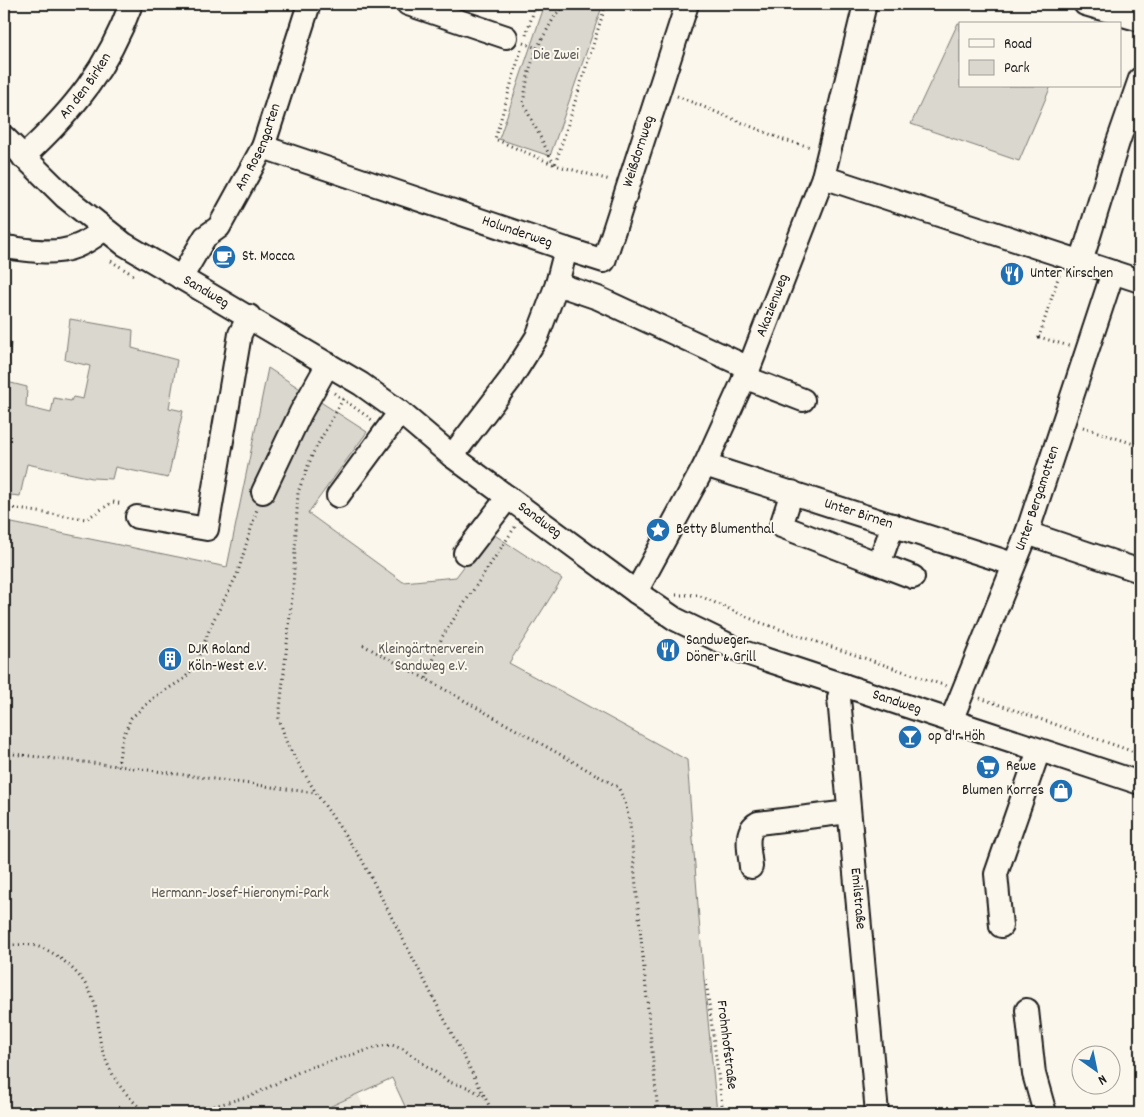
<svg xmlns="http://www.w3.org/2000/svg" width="1144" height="1117" font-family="Dekko,sans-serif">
<rect width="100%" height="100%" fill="#fbf7ec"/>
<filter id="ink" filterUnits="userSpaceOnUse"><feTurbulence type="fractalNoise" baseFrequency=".02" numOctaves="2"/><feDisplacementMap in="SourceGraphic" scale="10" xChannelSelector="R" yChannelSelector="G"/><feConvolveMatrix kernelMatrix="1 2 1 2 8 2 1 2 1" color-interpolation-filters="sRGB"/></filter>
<g filter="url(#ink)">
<path fill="#eae6dc" d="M358,1094l9,19h-51z"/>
<path fill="#dad7ce" stroke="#7b7a75" d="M545,4h58l-53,152 -51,-17z
M958,23l2,1v62h91l-32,75 -108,-37z
M70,319l63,11 -1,18 45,12 -8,48 14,3 -15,67 -53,-11 -3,12 -20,-1 -65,-14 -7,32 -9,-1 -4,27 220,45 41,-199 99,64 -59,81 95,69 53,-5 34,-45 72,47 -53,84 178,97 15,198 15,155h-309l-16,-35 -76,35h-312v-771l7,1 -4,39 20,5 -1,20 25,6 3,-15 17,3 2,-4 10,2 7,-33 -25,-6z"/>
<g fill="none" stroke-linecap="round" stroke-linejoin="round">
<g stroke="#1c1c1c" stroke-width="26">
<g id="minor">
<path d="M408,4l98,33"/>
<path d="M1085,4l55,16"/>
<path id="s1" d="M4,137l61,60 59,47 237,140 39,28 52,44 184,136 39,27 68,33 397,131"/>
<path id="s2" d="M263,147l303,102 -9,35 41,14 151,70"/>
<path id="s3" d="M23,157c50,-46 85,-89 108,-153"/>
<path d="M823,177l317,104"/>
<path d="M4,247c42,5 65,12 100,-18"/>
<path id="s4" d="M566,249l38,12 83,-257"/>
<path d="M1081,262l37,-120 22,-63"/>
<path id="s5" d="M181,278l24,-41 14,-10 44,-80 46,-143"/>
<path d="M744,377l59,23"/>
<path d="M452,456l58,-76 27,-43 20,-53"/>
<path id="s6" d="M705,465l308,99"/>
<path d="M263,492l38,-80 27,-48"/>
<path d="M792,492l-11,34 98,38 14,-39"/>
<path d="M338,496l62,-84"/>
<path d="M137,517l70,12 33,-195 9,-18"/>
<path d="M1027,533l113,38"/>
<path d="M465,553l43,-56"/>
<path d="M879,564l34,13"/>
<path id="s7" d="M636,592l69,-127 44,-97 74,-191 42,-173"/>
<path id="s8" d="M843,685l-4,13 38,415"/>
<path id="s9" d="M951,721l76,-188 86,-261"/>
<path d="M751,867c-1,-14 -8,-36 7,-44l91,-11"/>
<path d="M1001,926l-5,-52 43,-124"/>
<path d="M1027,1010l7,64 11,39"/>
</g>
</g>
<path stroke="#1c1c1c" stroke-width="3" stroke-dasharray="1 4" stroke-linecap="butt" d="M526,35l10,-31
M523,43l14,5 19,-34 11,-10
M537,48l-8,23 -6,32 29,57 3,5 55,15
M521,50l-26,89 60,26 51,-161
M677,96l107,44 27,7
M111,261l24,15
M1059,275l-20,62 30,9
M334,393l38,27
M343,399l-30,54 -15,39 -5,96 -14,130 8,26 29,49 45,65 132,255
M1083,427l57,19
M4,507l82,12 27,-17 10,2
M515,527l-73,110 -16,42 192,108 7,15 5,22 28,289
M676,595h22l58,26 190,65
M363,645l63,34
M980,698l160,56
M4,753l123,14 188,26
M118,766l4,-27 9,-21 25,-22 28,-17 11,-13 17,-43 25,-48 20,-66
M4,946c8,-1 18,-2 27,-1 26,4 56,33 63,57 6,17 3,36 10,53 9,25 22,41 42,58
M706,980l17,133
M190,1113l63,-18 52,-26 76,-23 11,-1 11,4 46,33 18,5 17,9"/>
<use href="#minor" stroke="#fbf7ec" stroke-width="22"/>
</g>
</g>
<defs>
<g id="cafe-disc" transform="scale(1.25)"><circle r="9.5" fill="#1f6fb2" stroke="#fbf7ec"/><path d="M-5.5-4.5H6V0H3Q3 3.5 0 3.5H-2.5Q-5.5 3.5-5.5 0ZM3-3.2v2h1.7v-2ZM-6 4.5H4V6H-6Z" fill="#fff"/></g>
<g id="restaurant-disc" transform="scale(1.25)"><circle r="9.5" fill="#1f6fb2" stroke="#fbf7ec"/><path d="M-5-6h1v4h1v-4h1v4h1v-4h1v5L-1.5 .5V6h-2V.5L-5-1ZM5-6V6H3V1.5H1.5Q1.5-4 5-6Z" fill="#fff"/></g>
<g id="sight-disc" transform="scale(1.25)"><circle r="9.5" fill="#1f6fb2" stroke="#fbf7ec"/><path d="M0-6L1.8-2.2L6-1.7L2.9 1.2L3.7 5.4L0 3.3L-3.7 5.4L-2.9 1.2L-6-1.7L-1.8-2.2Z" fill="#fff"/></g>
<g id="building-disc" transform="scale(1.25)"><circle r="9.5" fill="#1f6fb2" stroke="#fbf7ec"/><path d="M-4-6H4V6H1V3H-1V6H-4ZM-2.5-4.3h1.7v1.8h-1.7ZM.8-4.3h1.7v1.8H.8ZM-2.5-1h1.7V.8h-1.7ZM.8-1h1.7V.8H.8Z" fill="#fff"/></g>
<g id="bar-disc" transform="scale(1.25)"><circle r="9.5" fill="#1f6fb2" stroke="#fbf7ec"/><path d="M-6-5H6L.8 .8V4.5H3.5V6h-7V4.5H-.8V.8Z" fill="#fff"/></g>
<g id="supermarket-disc" transform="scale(1.25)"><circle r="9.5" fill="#1f6fb2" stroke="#fbf7ec"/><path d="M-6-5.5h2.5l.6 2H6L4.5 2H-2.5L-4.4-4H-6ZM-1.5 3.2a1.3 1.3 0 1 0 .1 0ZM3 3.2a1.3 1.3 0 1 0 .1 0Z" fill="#fff"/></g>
<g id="shop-disc" transform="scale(1.25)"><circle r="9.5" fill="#1f6fb2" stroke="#fbf7ec"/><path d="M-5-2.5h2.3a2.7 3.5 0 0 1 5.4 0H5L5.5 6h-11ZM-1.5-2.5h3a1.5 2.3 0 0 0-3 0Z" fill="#fff"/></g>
</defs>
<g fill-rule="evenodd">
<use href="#cafe-disc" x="224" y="257"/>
<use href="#restaurant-disc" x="1012" y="274"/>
<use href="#sight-disc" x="658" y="530"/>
<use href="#restaurant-disc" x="668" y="650"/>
<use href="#building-disc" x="170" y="659"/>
<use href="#bar-disc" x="910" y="737"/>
<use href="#supermarket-disc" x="988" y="767"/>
<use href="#shop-disc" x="1061" y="791"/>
</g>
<g text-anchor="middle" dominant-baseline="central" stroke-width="4" stroke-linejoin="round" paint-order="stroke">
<g font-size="15" fill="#555451" stroke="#fbf7ec">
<text x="556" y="56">Die Zwei</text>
<text x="431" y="650">Kleingärtnerverein<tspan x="431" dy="17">Sandweg e.V.</tspan></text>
<text x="240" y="894">Hermann-Josef-Hieronymi-Park</text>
</g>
<g font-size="15" fill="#1c1c1c" stroke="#fbf7ec">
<text stroke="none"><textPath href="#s3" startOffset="95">An den Birken</textPath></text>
<text stroke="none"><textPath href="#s5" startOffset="154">Am Rosengarten</textPath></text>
<text stroke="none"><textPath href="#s4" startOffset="155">Weißdornweg</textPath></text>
<text stroke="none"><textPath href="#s2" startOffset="268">Holunderweg</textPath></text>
<text stroke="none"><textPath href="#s1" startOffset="256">Sandweg</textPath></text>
<text stroke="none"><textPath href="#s7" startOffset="318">Akazienweg</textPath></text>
<text stroke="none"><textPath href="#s9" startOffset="239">Unter Bergamotten</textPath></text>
<text stroke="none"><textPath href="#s6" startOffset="161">Unter Birnen</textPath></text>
<text stroke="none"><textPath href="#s1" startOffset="661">Sandweg</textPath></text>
<text stroke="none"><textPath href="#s1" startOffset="1066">Sandweg</textPath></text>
<text stroke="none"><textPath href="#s8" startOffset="215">Emilstraße</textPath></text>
<text transform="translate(726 1045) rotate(83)">Frohnhofstraße</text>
</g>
<g font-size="15" fill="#1c1c1c" stroke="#fbf7ec" text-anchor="start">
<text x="242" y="257">St. Mocca</text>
<text x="1030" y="274">Unter Kirschen</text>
<text x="676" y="530">Betty Blumenthal</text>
<text x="686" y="641">Sandweger<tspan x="686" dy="17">Döner &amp; Grill</tspan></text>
<text x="188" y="650">DJK Roland<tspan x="188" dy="17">Köln-West e.V.</tspan></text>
<text x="928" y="737">op d'r Höh</text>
<text x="1006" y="767">Rewe</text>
<text x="1044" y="791" text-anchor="end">Blumen Korres</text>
</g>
</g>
<rect width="1144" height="1117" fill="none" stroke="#fbf7ec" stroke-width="20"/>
<rect x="10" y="10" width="1124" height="1097" fill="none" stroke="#1c1c1c" stroke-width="2" filter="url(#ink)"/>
<rect x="959" y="22" width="162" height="65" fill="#fbf7ec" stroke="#a29f99"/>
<rect x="969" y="39" width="25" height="8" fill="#fbf7ec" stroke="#a29f99"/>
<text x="1004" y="48" font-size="15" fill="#1c1c1c">Road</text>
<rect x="969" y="60" width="25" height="15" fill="#dad7ce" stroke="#a29f99"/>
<text x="1004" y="72" font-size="15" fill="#1c1c1c">Park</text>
<g transform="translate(1096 1070) rotate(147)"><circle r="24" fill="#fbf7ec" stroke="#a29f99"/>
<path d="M0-4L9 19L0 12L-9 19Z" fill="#1f6fb2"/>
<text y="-8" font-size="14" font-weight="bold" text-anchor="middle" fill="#1c1c1c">N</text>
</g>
</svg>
